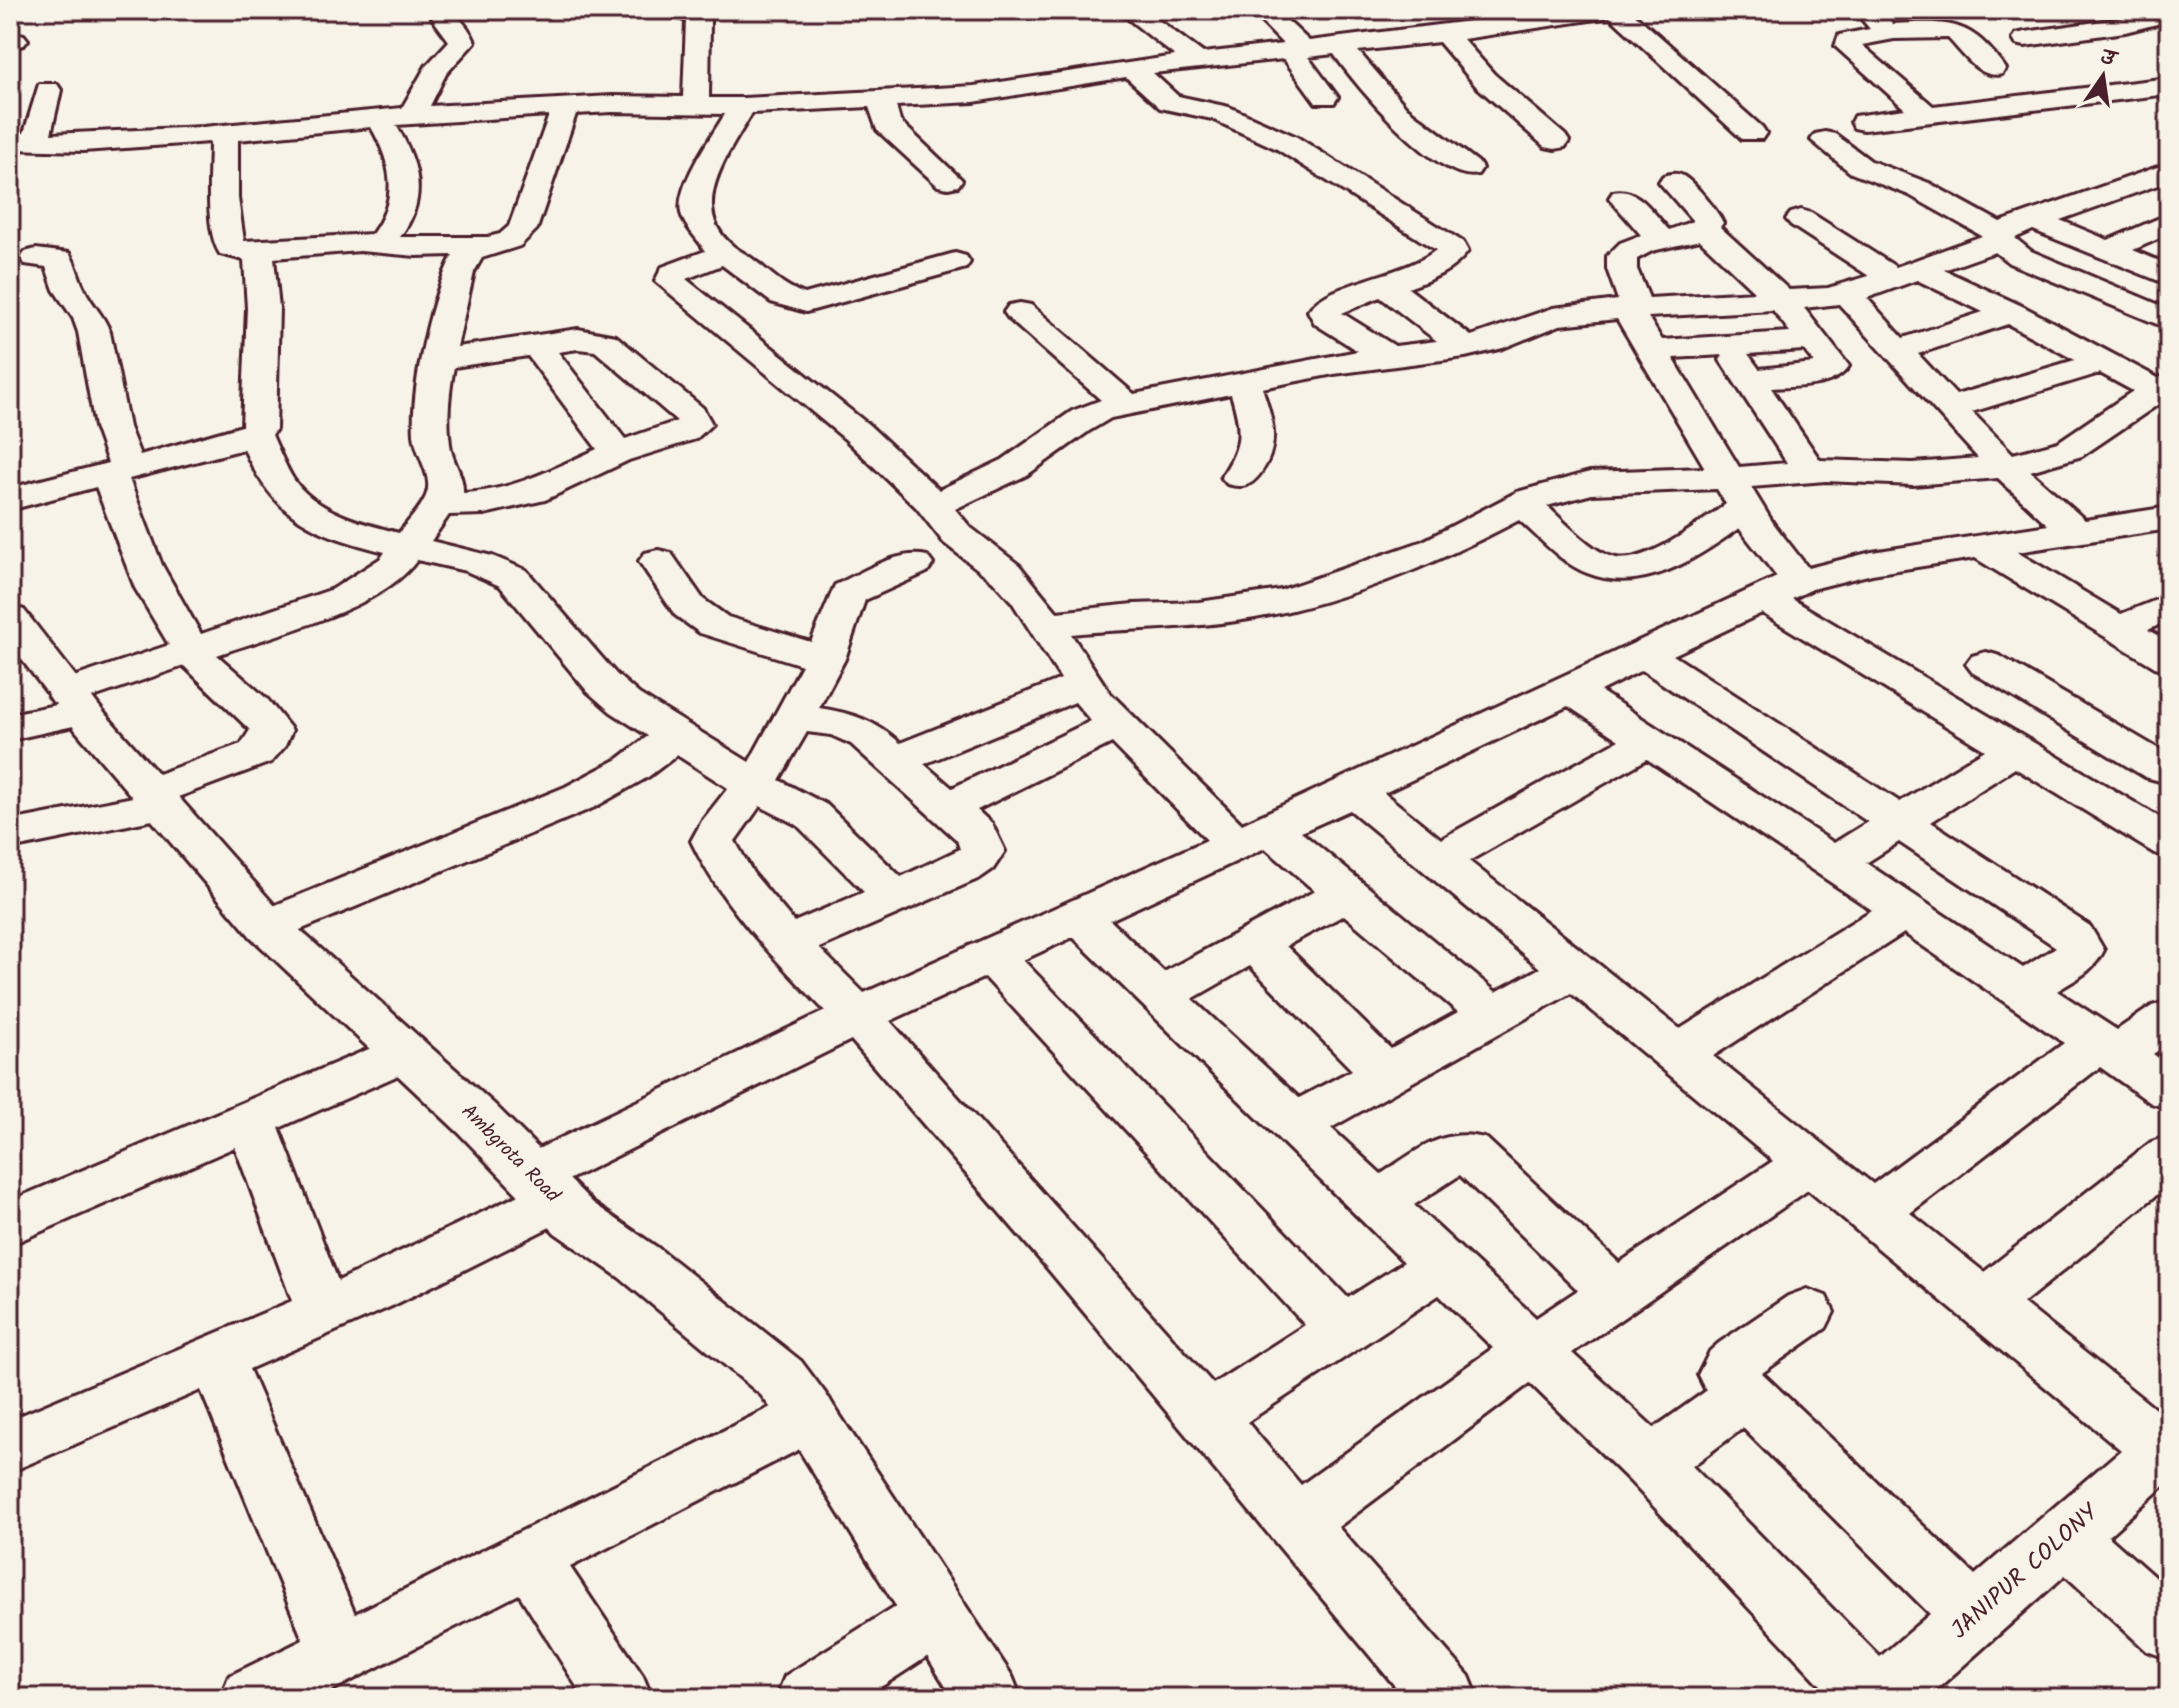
<svg xmlns="http://www.w3.org/2000/svg" width="2179" height="1708" font-family="Kalam,'Playpen Sans Deva',sans-serif">
<rect width="100%" height="100%" fill="#f7f3e8"/>
<filter id="ink" filterUnits="userSpaceOnUse"><feTurbulence type="fractalNoise" baseFrequency=".0125" numOctaves="2"/><feDisplacementMap in="SourceGraphic" scale="16" xChannelSelector="R" yChannelSelector="G"/><feConvolveMatrix kernelMatrix="1 2 1 2 8 2 1 2 1" color-interpolation-filters="sRGB"/></filter>
<g filter="url(#ink)">
<g fill="none" stroke-linecap="round" stroke-linejoin="round">
<g stroke="#4a1f2b" stroke-width="6">
<path id="minor" d="M667,10h36l7,11 -1,77h34l231,-12 201,-30 -58,-46h28l58,43 80,-9 -33,-34h26l33,31 250,-31h71l132,117 4,6 -4,6h-20l-132,-122 -147,22 31,35 71,61 4,6 -4,6 -10,2 -10,-2 -69,-61 -37,-44 -81,9 49,57 71,54 4,6 -4,6c-40,10 -123,-89 -144,-120l-26,3 30,40 -4,6h-18l-32,-44 -131,14 25,23 51,11 68,30 166,105 5,9c-14,20 -38,29 -60,37l63,48 82,-28 65,-8 -11,-31v-13l13,-13 21,-8 -32,-37 4,-6c25,-6 40,21 56,38l24,-9 -34,-39 4,-6c6,-2 14,-4 20,0 11,6 35,35 40,47l-3,4 69,63 39,-2 41,-12 -78,-51 -5,-6 5,-6 10,-3 10,3 85,54 86,-31 -73,-41 -58,-22 -40,-33 4,-6 10,-2 10,2 36,27 58,22 71,39 169,-59v18l-109,39 48,20 61,-26v20l-36,16 36,15v20l-136,-55 -18,8 16,13 138,58v20l-160,-66 -14,-11 -51,18 78,36 136,72 11,-3v22l-87,59 -52,15 55,49 84,-13v22l-152,23 104,62 48,-19v25l-21,10 21,12v29l-14,-4 -180,-109 -103,16 -60,15 -20,10 377,224v35l-15,-5 -139,-85 -84,54 159,104 14,24c-10,21 -28,29 -47,41l60,39 35,-24 17,-5v42l-16,11 16,11v44l-18,-6 -51,-36 -190,146 74,59 167,-130 18,-6v49l-146,118 146,117v61l-61,55 61,54v69l-22,-8 -82,-76 -138,123h-94l-203,-217 -100,-98 -192,144 131,149 9,22h-73l-357,-429 -197,-229 -287,142 10,3 8,15 -8,15 -182,91 -143,63 106,245 434,-216 20,-7 20,7 9,18 -9,18 -259,133 73,109 9,22h-68l-65,-104 -202,104h-97l9,-22 74,-36 -102,-250 -191,82v-52l282,-119 -57,-154 -225,98v-44l392,-166 17,5 7,13 -7,13 -140,62 59,153 185,-88 -10,-4 -8,-14 8,-14 312,-150c-51,-53 -102,-103 -134,-170l11,-20 26,-33 -51,-33 -29,22 -53,30 -312,130 -16,5 -16,-5 -7,-11 7,-11 314,-128 53,-28 30,-23 -37,-24 -23,-20 -88,-106 -34,-15 -49,-11c-36,50 -142,74 -200,95l51,45 24,30 -7,16 -14,16 -93,35 5,8 -6,10 -167,34v-28l123,-24 -3,-5 6,-10 105,-38 9,-14 -66,-64 -99,34 11,3 6,9 -6,9 -86,19v-26l51,-10 -8,-2 -6,-9 6,-9 116,-39 -34,-57 -39,-101 -86,23v-22l98,-25 -13,-36 -17,-95 -5,-14 -19,-28 -8,-23 -21,-3 -4,-6 4,-6 11,-3 33,4c7,10 9,23 15,35 7,16 20,27 26,44l19,95 11,28 102,-29 5,-118 -3,-48 -24,-6c-16,-24 -10,-82 -10,-112l-127,9 -73,-2v-16h14l15,-49h18l4,6 -10,44 152,-7 199,-19 24,-42 23,-25 -17,-23 3,-5c19,-5 33,12 40,29l-29,32 -16,32 182,-10 71,1 3,-76 -16,-6zM1126,77l34,31 52,11 65,30 159,101c-33,27 -107,31 -128,61l7,13 43,27 -224,43 -103,-89 -11,-2 -11,2 -5,7 5,7 92,81 -29,11 -70,49 -63,30 -70,-65 -183,-146 36,-14 49,37 35,10 160,-44 4,-6 -4,-6 -11,-3 -150,41c-20,-6 -35,-22 -51,-34 -7,-6 -15,-9 -21,-14 -47,-38 -4,-93 19,-133l117,-6 8,23 61,56 10,2 10,-2 4,-6 -62,-59 -4,-15 78,-4zM612,112l113,2c-13,22 -50,72 -44,99 3,14 17,25 24,38l-43,16 -7,14 190,158 71,68 28,36 49,38 19,21 49,77 -161,64c-24,-22 -48,-30 -81,-35l26,-49 20,-59 62,-28 6,-8 -6,-8c-30,-7 -65,17 -92,29l-24,57 -83,-25 -25,-18 -32,-46 -13,-3 -13,3 -6,8 36,54 25,18 102,32 -53,97 -110,-68 -23,-20 -90,-104 -34,-14 -61,-15 18,-26 35,-1 61,-14 84,-40 67,-21 16,-15 -9,-16 -87,-72 -38,-7 -121,18 17,-75 8,-14 38,-12 17,-17 39,-115zM549,115l-40,111 -9,8 -12,3h-88c29,-39 19,-74 -4,-112zM371,127c21,37 28,71 1,107l-128,7 -6,-43v-58zM1700,240l55,52 -106,6 -12,-29v-10l15,-8zM360,251l56,5 37,-1c-22,40 -42,133 -39,179 1,20 19,41 13,59 -4,14 -20,29 -28,40 -35,-9 -83,-21 -105,-53 -9,-14 -15,-30 -22,-45l4,-6 3,-121 -5,-50zM1917,280l66,32 -80,26 -36,-40zM1380,297l57,44 -42,5 -53,-33zM1839,304l139,154 -65,5 -93,-3 -49,-72c25,-2 63,1 78,-22l-45,-58zM1773,310l17,22 -128,8 -14,-23zM1617,319l88,149 -115,4 -73,20 -94,49 -142,49 -82,12 -66,2 -76,8 -38,-47 -49,-38 -15,-18 72,-34 62,-44 22,-13 120,-24c11,37 12,51 -10,83l6,7c15,4 23,3 33,-10 21,-28 13,-55 2,-86l72,-14 131,-17 38,-9 57,-23zM2008,324l67,36 -119,35 -38,-41zM578,349l17,2 82,70 -52,18 -67,-87zM1804,350l10,13 -55,6 -11,-15zM1723,355l-3,5 67,103 -48,4 -66,-109zM528,356l69,93c-44,20 -85,42 -134,44 1,-17 -8,-26 -12,-43 -5,-26 -2,-57 3,-83zM2100,373l33,18 -75,51 -45,12 -41,-42zM244,449c31,70 70,85 141,103l-4,6 -48,31 -132,45 -39,-69 -33,-86zM1998,478l50,47 -176,27 -64,16 -35,-45 -22,-36 75,-6 87,4zM1717,489l9,15c-25,18 -78,60 -110,54 -22,-4 -52,-37 -69,-52l45,-12zM1519,520c21,18 42,43 68,53 55,22 109,-14 152,-45l38,49 -535,247 -132,-131 -39,-59c61,-6 124,-5 184,-16 93,-17 181,-54 264,-98zM1762,613l223,137 -85,52 -227,-147zM1642,670l226,152 -34,21 -234,-152zM1075,702l16,19 -139,67 -28,-24zM1568,706l51,34 -178,99 -57,-46zM807,732l24,3 20,9 106,96 3,9 -59,28 -74,-72 -48,-25zM1112,743l95,97 -343,153 -45,-45 161,-70 13,-9 12,-18 -13,-27 -15,-14zM1647,759l225,151 -192,119 -211,-168zM760,806l37,19 67,67 -70,30 -41,-49 -18,-32zM1350,810l190,158 -44,24 -195,-160zM1899,842l157,105 -33,21 -157,-105zM1265,848l50,43 -151,81 -54,-52zM1344,915l114,97 -67,37 -105,-103zM1904,933l160,110 -191,141 -160,-128zM1073,937l331,325 -56,36 -325,-338zM1250,966l102,104 -53,28 -107,-99zM985,977l320,348 -92,59 -323,-363zM1571,993l202,168 -154,102 -132,-124c-43,-14 -72,13 -106,35l-50,-46zM1460,1175l118,115 -42,28 -122,-113zM1808,1190l313,260 -146,125 -213,-202 64,-45 8,-16 -8,-16 -19,-7 -19,7 -69,47 -9,8 -12,24 8,16 -52,37 -82,-75zM1439,1295l54,53 -192,137 -54,-63zM1743,1428l187,186 -50,43 -188,-191z
M1854,10h26l13,14c56,-3 78,-5 113,45l-4,5c-23,6 -39,-21 -54,-36l-54,1 -32,6 71,61 236,-28v16l-305,36 -10,-2 -3,-6 3,-6 51,-7 -70,-63 4,-11 31,-6z
M2156,10h13v11l-44,11 -100,14 -9,-2 -3,-5 3,-5 9,-2 100,-14z
M10,32l14,3 4,5 -4,5 -14,3z
M1986,652l14,4 169,99v24l-9,2 -15,-4 -173,-105 -6,-8 6,-8z
M935,1587l22,8 9,21 -9,21 -93,61h-88l9,-22 128,-81z"/>
</g>
<g stroke="#4a1f2b" stroke-width="6">
<path id="major" d="M10,606l14,4 81,104 178,201 212,190 98,98 65,45 143,113 24,32 187,283 9,22h-68l-168,-271 -24,-32 -141,-117 -65,-45 -96,-100 -208,-196 -174,-205 -67,-88z"/>
</g>
<use href="#minor" fill="#f7f3e8" fill-rule="evenodd"/>
<use href="#major" fill="#f7f3e8" fill-rule="evenodd"/>
</g>
</g>
<g text-anchor="middle" dominant-baseline="central" stroke-width="6" stroke-linejoin="round" paint-order="stroke">
<g font-size="20" fill="#4a1f2b" stroke="#f7f3e8">
<text transform="translate(510 1154) rotate(45)">Ambgrota Road</text>
</g>
<g font-size="24" fill="#4a1f2b" stroke="#f7f3e8">
<text transform="translate(2025 1572) rotate(-42)">JANIPUR COLONY</text>
</g>
</g>
<rect width="2179" height="1708" fill="none" stroke="#f7f3e8" stroke-width="40"/>
<rect x="20" y="20" width="2139" height="1668" fill="none" stroke="#4a1f2b" stroke-width="3" filter="url(#ink)"/>
<g transform="translate(2103 76) rotate(13)" stroke="#f7f3e8" stroke-width="6" paint-order="stroke">
<path d="M0-6L14 30L0 20L-14 30Z" fill="#4a1f2b"/>
<text y="-12" font-size="22" font-weight="bold" text-anchor="middle" fill="#4a1f2b">उ</text>
</g>
</svg>
